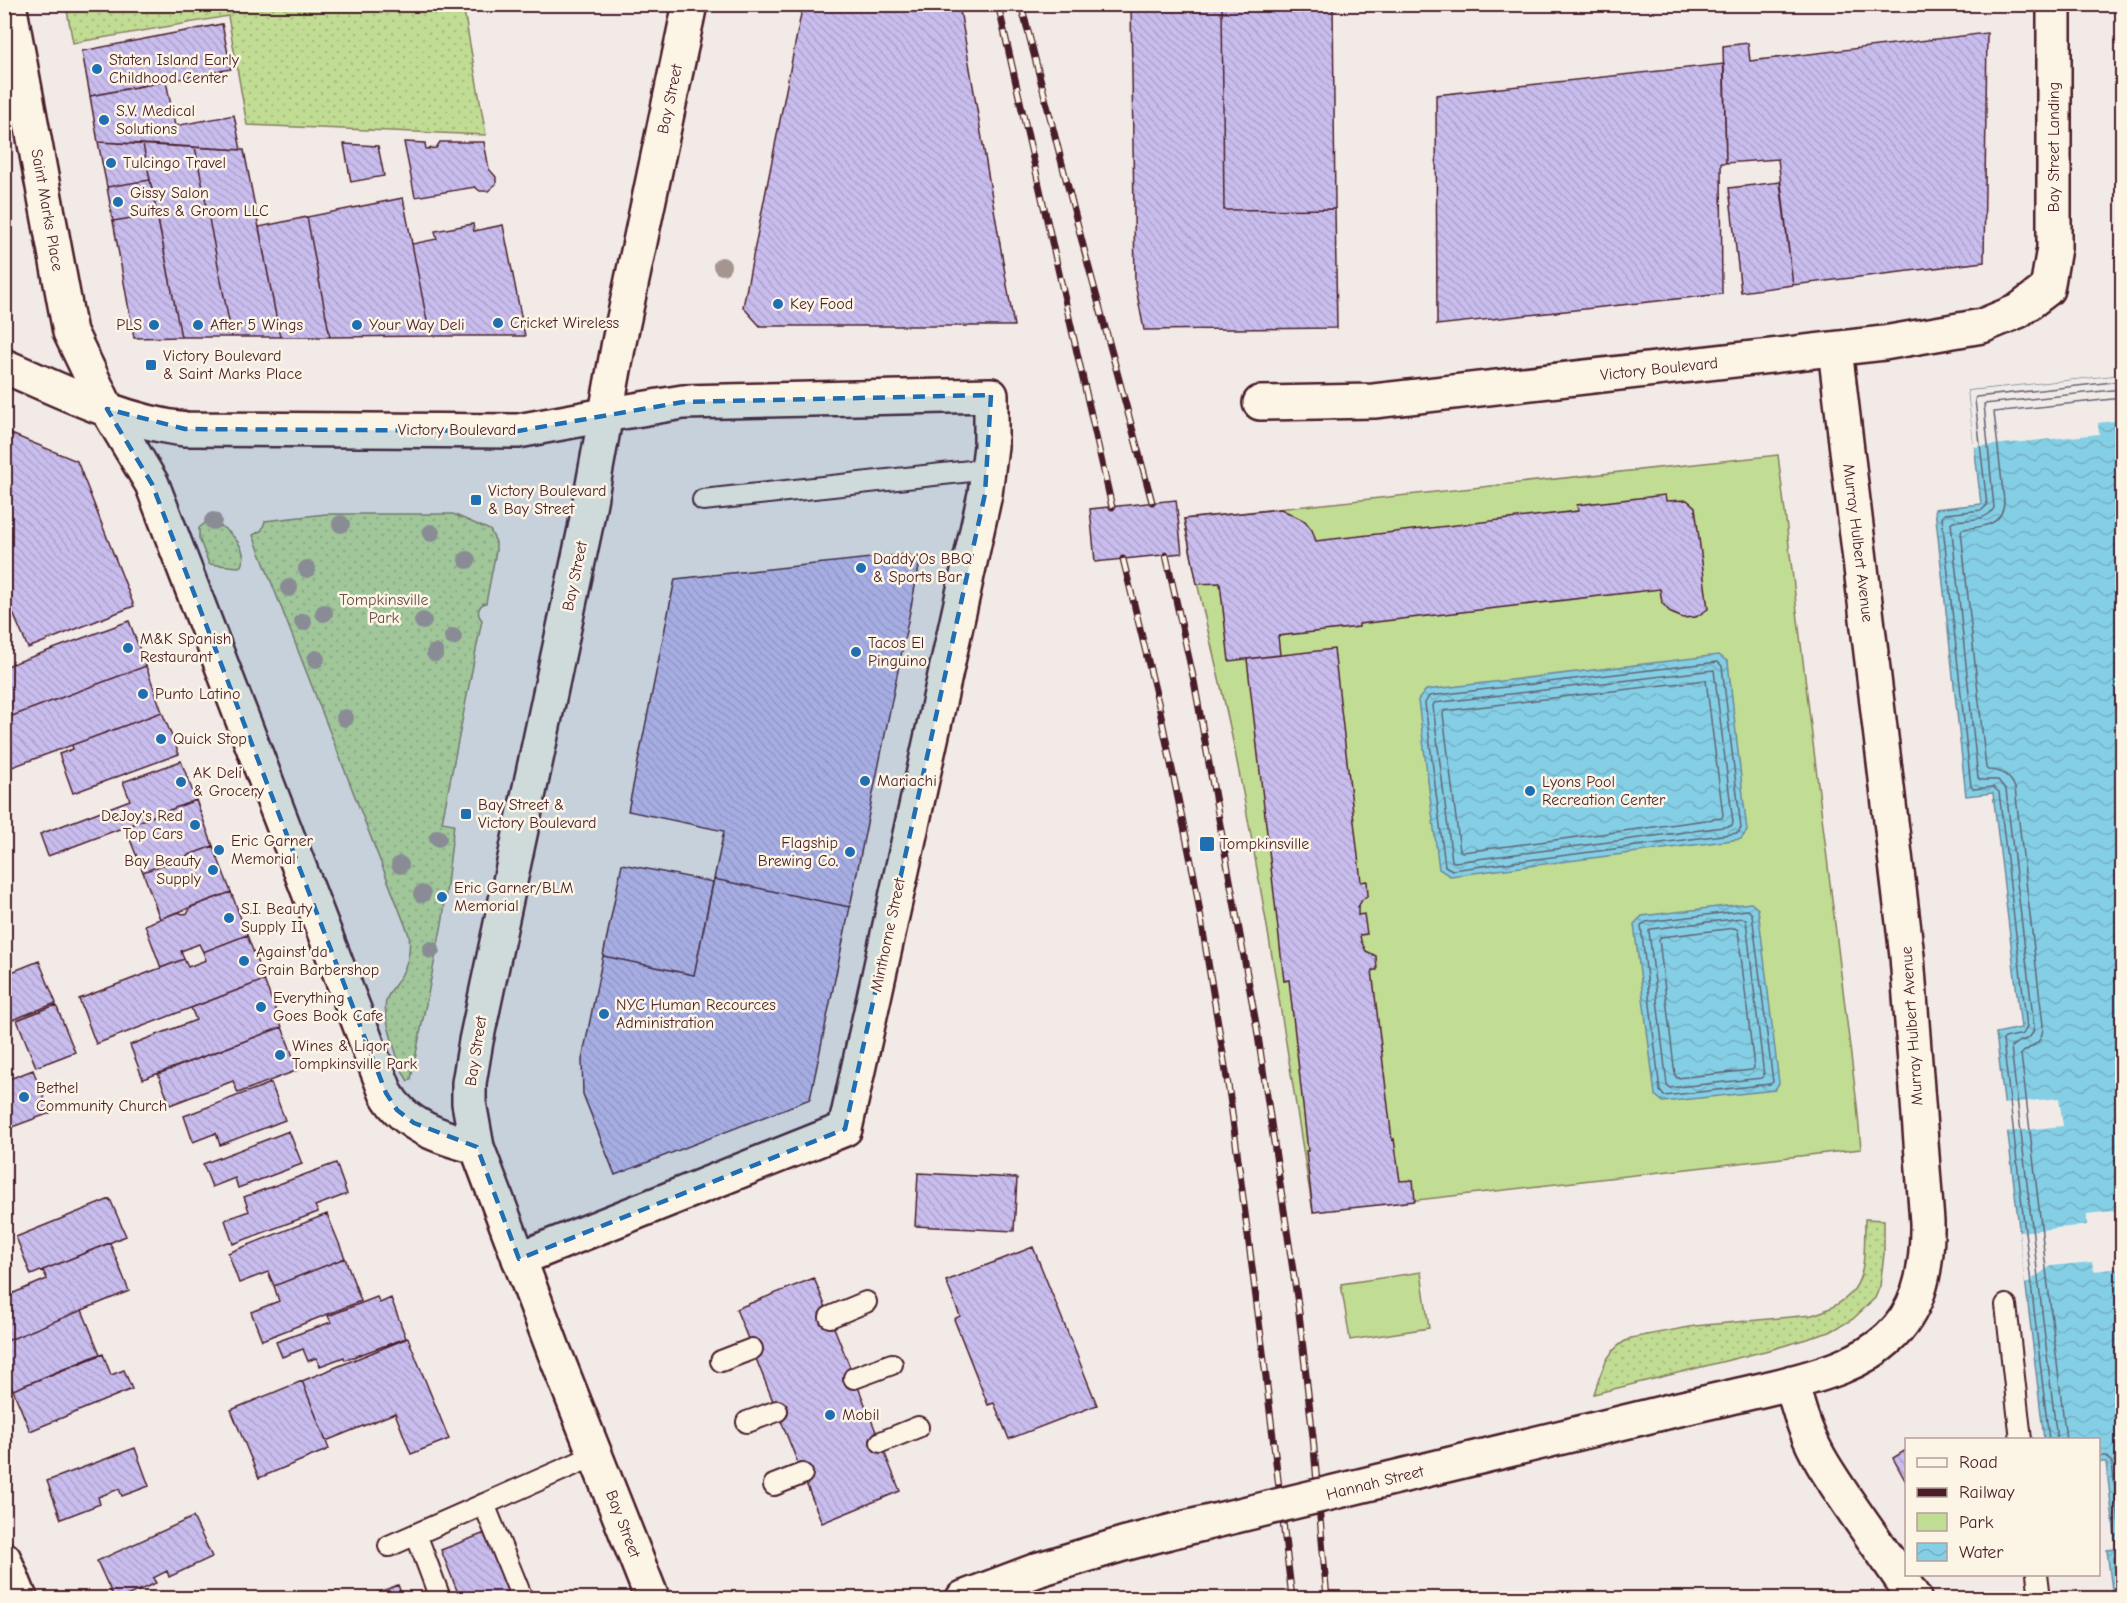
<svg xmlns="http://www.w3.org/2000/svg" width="2127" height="1603" font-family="'Comic Neue',sans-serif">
<defs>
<pattern id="green-dots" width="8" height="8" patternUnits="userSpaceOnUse" patternTransform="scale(1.5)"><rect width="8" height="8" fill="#c1dc93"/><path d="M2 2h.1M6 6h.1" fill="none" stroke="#a7bc7f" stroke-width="1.8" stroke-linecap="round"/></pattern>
<pattern id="water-waves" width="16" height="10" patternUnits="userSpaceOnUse" patternTransform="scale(1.5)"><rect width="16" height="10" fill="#84cfe5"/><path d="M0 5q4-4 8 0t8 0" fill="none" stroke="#74b1c5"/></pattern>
<pattern id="building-back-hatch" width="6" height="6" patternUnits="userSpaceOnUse" patternTransform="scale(1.5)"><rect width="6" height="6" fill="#c9bdee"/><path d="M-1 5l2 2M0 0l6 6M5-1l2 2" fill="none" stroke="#aea2cc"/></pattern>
</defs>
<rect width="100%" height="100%" fill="#f2eae7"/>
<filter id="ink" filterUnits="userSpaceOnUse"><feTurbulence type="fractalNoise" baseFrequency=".0167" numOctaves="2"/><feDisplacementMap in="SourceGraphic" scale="12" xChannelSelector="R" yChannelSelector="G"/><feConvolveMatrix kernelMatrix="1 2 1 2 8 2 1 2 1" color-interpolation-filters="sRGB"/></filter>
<g filter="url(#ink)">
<path fill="url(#green-dots)" stroke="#867e5f" stroke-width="1.5" d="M66,5h397l23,130 -239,-10 -19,-109 -155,27z
M326,514h127l37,16 6,12v9l-10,52c-8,2 -10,11 -4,17l-40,202 12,2 -11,95 -32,160 -3,2c-8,-11 -26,-67 -22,-80 3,-10 10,-16 15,-25 7,-13 10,-26 8,-41l-156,-400 9,-5 3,-9z
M205,523c17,-2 36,17 39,34l-3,9 -3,1 -29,-3 -10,-26v-10z
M1865,1219l19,1v34l-4,32 -5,12 -22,21 -23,13 -57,17 -179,45c8,-24 12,-45 37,-56l64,-12 117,-11c56,-17 52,-45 53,-96z"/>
<path fill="#c1dc93" stroke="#867e5f" stroke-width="1.5" d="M1778,455l79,650 4,44 -548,63c-26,-162 -50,-324 -83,-485 -15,-69 -33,-138 -46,-208z
M1421,1272l8,56 -79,12 -9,-56z"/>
<path fill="url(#water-waves)" stroke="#6d899b" stroke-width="1.5" d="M2122,375v1223h-9l-6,-48 9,-1 -1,-12 -9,-75h-7l-1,-22 -54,-1 -48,-406 25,-5 -28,-235 -27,3 -31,-287 46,-5 -13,-113z
M1719,655l9,7 19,169 -6,8 -291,37 -11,-7 -21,-169 8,-10z
M1751,903l7,6 21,174 -4,7 -112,12 -8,-7 -21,-171 8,-8z"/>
<path fill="#f2eae7" d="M2122,375v45l-24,3 1,11 -125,13 -6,-56z
M2059,1098l4,28 -59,6 -3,-28z
M2122,1210v58l-28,3 -2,-9 -41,4 -26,18 -6,-52 68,-7v-11z"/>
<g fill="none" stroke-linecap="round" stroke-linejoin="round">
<path stroke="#616575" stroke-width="1.5" d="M1718,662l4,4 19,162 -3,5 -286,37 -7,-4 -20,-163 4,-7z
M1714,670l19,153 -2,3 -276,36 -3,-1 -19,-155 1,-3z
M1706,680l17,135 -1,3 -259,34 -3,-1 -17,-137 1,-3z
M1748,910l4,4 21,168 -3,2 -106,12 -4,-5 -19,-165 5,-4z
M1742,918l4,2 18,156 -2,2 -93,10 -2,-3 -18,-154 2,-2z
M1735,928l3,2 16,138 -2,2 -75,8 -2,-3 -16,-136 2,-2z
M2049,1440l-46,-400 2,-2 18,-4 4,-7 -28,-235 -6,-5 -19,2 -3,-2 -29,-270 3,-3 37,-4 5,-5 -12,-105 1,-3 146,-16
M2057,1440l-46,-393c9,-9 22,-4 23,-21l-28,-236 -8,-10h-18l-2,-2 -27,-255 2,-2c14,-2 33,1 41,-13l-10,-104 138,-15
M2066,1440l-45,-386c11,-10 22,-8 22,-29l-28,-237c-5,-13 -14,-18 -27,-18l-2,-2 -25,-237 2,-2c20,-2 40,-3 41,-28l-10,-89 128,-14
M2098,1456h9l5,7 10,85 -2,5 -6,5 5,40"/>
</g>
<path fill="url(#building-back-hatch)" stroke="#4a1f2b" stroke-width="1.5" d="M803,4h156l55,322h-254l-17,-19z
M1131,4h91l2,206 111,-1 2,119 -193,2 -9,-47z
M1222,4h111l2,205 -111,1z
M222,24l9,45 -141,27 -8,-45z
M1987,33l-3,229 -191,23 -15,-126 -52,4 -3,-117 25,-3 2,18z
M1724,64l2,99h-5l1,131 -285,31 -1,-230z
M166,81l9,45 59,-11 7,35 -143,-8 -8,-46z
M98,142l45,2 7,36 -43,7z
M404,142l21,1 1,6 10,-1 4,-6h44l5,27 7,8v7l-8,7h-8l-5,-4 -60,10z
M143,144l52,3 37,190h-51z
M344,144l34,2 6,30 -33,6z
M195,147l49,3 36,187h-48z
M150,180l7,34 -44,7 -6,-34z
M1780,182l13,103 -52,7 -12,-104z
M403,198l27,138 -100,1 -23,-120z
M157,214l24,123 -47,1 -21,-117z
M307,217l23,120h-50l-21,-110z
M473,224l1,7 29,-6 22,111h-95l-18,-92 25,-5 -2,-8z
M4,431l73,30 57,145 -106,42 -24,-56z
M1665,495l1,6 21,-1 8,7 13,102 -12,8 -13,1 -12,-5 -9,-10 -2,-14 -301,35v3l-81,9 2,19 -51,6 -9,-78 -23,1 -13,-65 97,-10 24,12 7,9 4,11 262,-30 -1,-6z
M1176,500l6,53 -87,9 -5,-53z
M908,554l12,8 -70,345 -136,-28 10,-48 -96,-20 47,-232z
M129,621l17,45 -142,53v-52z
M1334,649l27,233 6,-1 1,14 -6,5 -4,7v8l6,-1 3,20 -7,1 1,6 5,10 10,5 1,14h-5l20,170 2,-1 6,42 13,-1 2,21 -102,11 -7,-61h2l-19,-171 -5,1 -37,-322z
M146,666l16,46 -158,58v-23l5,-1 -5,-11v-16z
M162,712l17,42 -106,39 -14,-39 14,-5 -1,-4z
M181,761l15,39 -148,56 -8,-22 90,-34 -7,-18z
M196,800l17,46 -70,26 -18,-45z
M213,846l18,46 -71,27 -17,-47z
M622,864l91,18 -19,93 -91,-19z
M714,879l136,28 -40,192 -195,76 -32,-81 -1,-34 21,-104 91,19z
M231,892l16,43 -44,17 -4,-8 -18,7 3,8 -23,9 -16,-43 32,-13 6,2 5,-1 2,-6z
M247,935l17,45 -168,64 -17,-45 105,-40 4,8 18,-7 -3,-8z
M39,961l17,42 -52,20v-48z
M264,980l18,47 -139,52 -13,-34 66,-25 -5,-12z
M56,1005l19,47 -39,15 -19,-47z
M282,1027l16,43 -60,23 -5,-12 -63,24 -12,-31z
M33,1070l17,43 -46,17v-49z
M271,1083l14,37 -65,25 -4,-12 -23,9 -9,-26z
M289,1131l13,33 -64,24 -3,-10 -23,9 -9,-23z
M336,1163l11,31 -32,12 3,6 -85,32 -8,-24 24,-9 -5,-14z
M918,1173l99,5 -3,53 -99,-5z
M110,1199l16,37 -95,39 -15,-38z
M327,1214l18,44 -71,28 -6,-14 -29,11 -11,-30z
M110,1243l19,48 -125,51v-45l43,-18 -4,-9z
M1033,1247l64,158 -88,34 -15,-36 -6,2 -34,-86 6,-3 -14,-35z
M345,1258l16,43 -99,39 -11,-28 28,-11 -5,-15z
M814,1278l86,213 -78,32 -86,-214z
M377,1297l3,6 11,-5 15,40 -61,22 -1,-3 -24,9 -4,-8 -8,3 -5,-12 -21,8 -6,-15 55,-20 -3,-6z
M82,1310l18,44 -87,36 -9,-20v-28z
M408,1338l41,101 -38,15 -16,-41 -69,28 -24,-60z
M103,1354l8,21 13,-5 8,19 -102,42 -17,-41z
M302,1381l27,68 -70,29 -28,-68z
M135,1448l14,38 -27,10 -3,-7 -21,8 2,7 -39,15 -14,-38z
M1906,1450v32l-13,-24z
M193,1517l19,40 -43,20 -2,-6 -14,7 3,5 -34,15h-8l-17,-37z
M485,1533l17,44 8,21h-50l-19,-48z
M398,1585l5,13h-39z"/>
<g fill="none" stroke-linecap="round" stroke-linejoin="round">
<g stroke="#4a1f2b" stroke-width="24">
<path id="lane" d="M703,500l286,-31
M2006,1305l15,135
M830,1317l36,-15
M721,1361l31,-12
M854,1378l38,-14
M747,1422l30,-11
M881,1442l37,-15
M774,1485l28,-11
M484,1504l38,94
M416,1534l24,64
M389,1546l207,-91
M2037,1574l3,24"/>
</g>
<g stroke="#4a1f2b" stroke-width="38">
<path id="street" d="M9,4l61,328 37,77
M1260,403l114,-2 510,-58 98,-17 36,-15 29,-22 7,-41v-244
M519,1259l326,-130 140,-635 6,-48v-51l-308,7 -78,13
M1792,1382c6,29 16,57 31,82 28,46 62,89 91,134
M1662,1413c37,-9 74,-17 112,-26 100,-24 155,-51 153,-165l-20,-266 -72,-607
M963,1598l77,-29"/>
</g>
<g stroke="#4a1f2b" stroke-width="38">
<path id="secondary" d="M4,366c58,25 119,56 181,63l333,2 87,-16
M107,409l45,75 234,609c18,33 56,45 91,54
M4,1559l16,39
M652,1598l-98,-247 -77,-204 -8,-44v-20l7,-42 109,-512 34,-187 71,-338"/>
</g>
<use href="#lane" stroke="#fcf5e5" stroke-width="20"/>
<use href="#street" stroke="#fcf5e5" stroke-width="33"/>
<use href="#secondary" stroke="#fcf5e5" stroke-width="33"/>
<g stroke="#4a1f2b" stroke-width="7">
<path id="rail" d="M998,4l114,503
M1021,4l64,249 67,249
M1166,555l28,126 63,348 41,275 15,133 14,161
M1123,559l36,147 35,170 36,221 33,255 29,246"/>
</g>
<use href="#rail" stroke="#fcf5e5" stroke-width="4.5" stroke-dasharray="14" stroke-linecap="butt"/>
<g stroke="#4a1f2b" stroke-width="38" stroke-linecap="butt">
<path id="street-bridge" d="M1040,1569l83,-25 50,-13 489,-118"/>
</g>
<use href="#street-bridge" stroke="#fcf5e5" stroke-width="33"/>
</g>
<g fill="#a6948e">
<circle cx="722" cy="266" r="9"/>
<circle cx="213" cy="521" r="9"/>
<circle cx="341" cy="524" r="9"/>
<circle cx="431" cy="533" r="9"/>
<circle cx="467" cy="560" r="9"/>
<circle cx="307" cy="569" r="9"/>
<circle cx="289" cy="588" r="9"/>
<circle cx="324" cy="613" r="9"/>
<circle cx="423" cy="621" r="9"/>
<circle cx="303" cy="622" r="9"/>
<circle cx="453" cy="637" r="9"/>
<circle cx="435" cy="653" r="9"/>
<circle cx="316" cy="659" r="9"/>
<circle cx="345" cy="718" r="9"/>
<circle cx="438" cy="838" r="9"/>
<circle cx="400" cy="865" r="9"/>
<circle cx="422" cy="894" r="9"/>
<circle cx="431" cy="950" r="9"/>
</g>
</g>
<path fill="#1f6fb2" fill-opacity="0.2" stroke="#1f6fb2" stroke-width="4.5" stroke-dasharray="12 8" stroke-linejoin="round" d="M991,395l-6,99 -140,635 -326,130 -42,-112 -63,-24 -17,-13 -11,-17 -234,-609 -45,-75 78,20 333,2 165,-29z"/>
<g fill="#1f6fb2" stroke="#fcf5e5" stroke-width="2">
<circle cx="97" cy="69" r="6"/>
<circle cx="104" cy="120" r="6"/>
<circle cx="111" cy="163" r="6"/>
<circle cx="118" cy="202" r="6"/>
<circle cx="778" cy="304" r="6"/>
<circle cx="498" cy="323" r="6"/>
<circle cx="154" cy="325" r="6"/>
<circle cx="198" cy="325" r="6"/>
<circle cx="357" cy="325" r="6"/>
<rect x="145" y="359" width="12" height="12" rx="3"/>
<rect x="470" y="494" width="12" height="12" rx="3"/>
<circle cx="861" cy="568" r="6"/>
<circle cx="128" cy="648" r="6"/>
<circle cx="856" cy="652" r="6"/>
<circle cx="143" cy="694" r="6"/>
<circle cx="161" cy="739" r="6"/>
<circle cx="865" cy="781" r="6"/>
<circle cx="181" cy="782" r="6"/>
<circle cx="1530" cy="791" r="6"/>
<rect x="460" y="808" width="12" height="12" rx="3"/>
<circle cx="195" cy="825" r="6"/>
<rect x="1199" y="836" width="16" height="16" rx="3"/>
<circle cx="219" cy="850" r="6"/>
<circle cx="850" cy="852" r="6"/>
<circle cx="213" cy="870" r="6"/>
<circle cx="442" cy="897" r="6"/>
<circle cx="229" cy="918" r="6"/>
<circle cx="244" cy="961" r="6"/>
<circle cx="261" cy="1007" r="6"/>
<circle cx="604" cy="1014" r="6"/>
<circle cx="280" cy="1055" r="6"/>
<circle cx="24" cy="1097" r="6"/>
<circle cx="830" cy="1415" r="6"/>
</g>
<g text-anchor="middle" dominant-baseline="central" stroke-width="5" stroke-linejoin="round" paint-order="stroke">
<g font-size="16" fill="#4a1f2b" stroke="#fcf5e5" text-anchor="start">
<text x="109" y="60">Staten Island Early<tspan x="109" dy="18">Childhood Center</tspan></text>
<text x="116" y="111">S.V. Medical<tspan x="116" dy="18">Solutions</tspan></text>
<text x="123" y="163">Tulcingo Travel</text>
<text x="130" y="193">Gissy Salon<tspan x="130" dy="18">Suites &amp; Groom LLC</tspan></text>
<text x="790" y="304">Key Food</text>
<text x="510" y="323">Cricket Wireless</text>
<text x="142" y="325" text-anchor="end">PLS</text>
<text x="210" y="325">After 5 Wings</text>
<text x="369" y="325">Your Way Deli</text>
<text x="163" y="356">Victory Boulevard<tspan x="163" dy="18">&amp; Saint Marks Place</tspan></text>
<text x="488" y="491">Victory Boulevard<tspan x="488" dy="18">&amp; Bay Street</tspan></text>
<text x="873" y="559">Daddy'Os BBQ<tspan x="873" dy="18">&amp; Sports Bar</tspan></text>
<text x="140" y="639">M&amp;K Spanish<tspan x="140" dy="18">Restaurant</tspan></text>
<text x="868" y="643">Tacos El<tspan x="868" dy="18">Pinguino</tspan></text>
<text x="155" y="694">Punto Latino</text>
<text x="173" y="739">Quick Stop</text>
<text x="193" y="773">AK Deli<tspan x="193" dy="18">&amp; Grocery</tspan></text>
<text x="877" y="781">Mariachi</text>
<text x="1542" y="782">Lyons Pool<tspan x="1542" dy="18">Recreation Center</tspan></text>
<text x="478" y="805">Bay Street &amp;<tspan x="478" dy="18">Victory Boulevard</tspan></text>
<text x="183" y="816" text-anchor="end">DeJoy's Red<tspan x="183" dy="18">Top Cars</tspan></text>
<text x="231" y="841">Eric Garner<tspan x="231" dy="18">Memorial</tspan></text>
<text x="838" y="843" text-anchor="end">Flagship<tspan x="838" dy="18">Brewing Co.</tspan></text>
<text x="1220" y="844">Tompkinsville</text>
<text x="201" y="861" text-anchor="end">Bay Beauty<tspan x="201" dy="18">Supply</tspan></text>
<text x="454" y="888">Eric Garner/BLM<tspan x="454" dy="18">Memorial</tspan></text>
<text x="241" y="909">S.I. Beauty<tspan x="241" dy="18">Supply II</tspan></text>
<text x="256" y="952">Against da<tspan x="256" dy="18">Grain Barbershop</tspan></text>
<text x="273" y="998">Everything<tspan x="273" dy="18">Goes Book Cafe</tspan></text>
<text x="616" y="1005">NYC Human Recources<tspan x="616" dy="18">Administration</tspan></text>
<text x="292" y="1046">Wines &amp; Liqor<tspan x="292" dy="18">Tompkinsville Park</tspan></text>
<text x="36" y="1088">Bethel<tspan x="36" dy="18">Community Church</tspan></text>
<text x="842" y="1415">Mobil</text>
</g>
<g font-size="16" fill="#4a1f2b" stroke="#fcf5e5">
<text transform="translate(670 99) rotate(-78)">Bay Street</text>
<text transform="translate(2054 147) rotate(-90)">Bay Street Landing</text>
<text transform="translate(47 210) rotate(80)">Saint Marks Place</text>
<text transform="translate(1659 369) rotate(-6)">Victory Boulevard</text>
<text x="457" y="430">Victory Boulevard</text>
<text transform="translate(1858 543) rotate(83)">Murray Hulbert Avenue</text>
<text transform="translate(575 576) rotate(-78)">Bay Street</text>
<text transform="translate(888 935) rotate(-78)">Minthorne Street</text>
<text transform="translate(1912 1026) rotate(-94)">Murray Hulbert Avenue</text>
<text transform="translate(476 1051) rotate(-81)">Bay Street</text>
<text transform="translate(1375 1483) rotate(-14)">Hannah Street</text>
<text transform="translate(623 1524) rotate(69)">Bay Street</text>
</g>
<g font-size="16" fill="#684e45" stroke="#fcf5e5">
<text x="384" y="600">Tompkinsville<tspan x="384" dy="18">Park</tspan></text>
</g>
</g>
<rect width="2127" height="1603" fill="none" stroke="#fcf5e5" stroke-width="24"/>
<rect x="12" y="12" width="2103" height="1579" fill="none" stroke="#4a1f2b" stroke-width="2" filter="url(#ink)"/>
<rect x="1905" y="1438" width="195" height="138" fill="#fcf5e5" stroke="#b59f9b" stroke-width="1.5"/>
<rect x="1917" y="1458" width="30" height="9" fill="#fcf5e5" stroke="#b59f9b" stroke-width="1.5"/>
<text x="1959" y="1468" font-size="18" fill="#4a1f2b">Road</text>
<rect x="1917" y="1488" width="30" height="9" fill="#4a1f2b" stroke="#b59f9b" stroke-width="1.5"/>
<text x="1959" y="1498" font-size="18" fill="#4a1f2b">Railway</text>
<rect x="1917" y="1513" width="30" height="18" fill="#c1dc93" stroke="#b59f9b" stroke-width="1.5"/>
<text x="1959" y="1528" font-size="18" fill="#4a1f2b">Park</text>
<rect x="1917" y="1543" width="30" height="18" fill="url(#water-waves)" stroke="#b59f9b" stroke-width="1.5"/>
<text x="1959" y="1558" font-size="18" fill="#4a1f2b">Water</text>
</svg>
